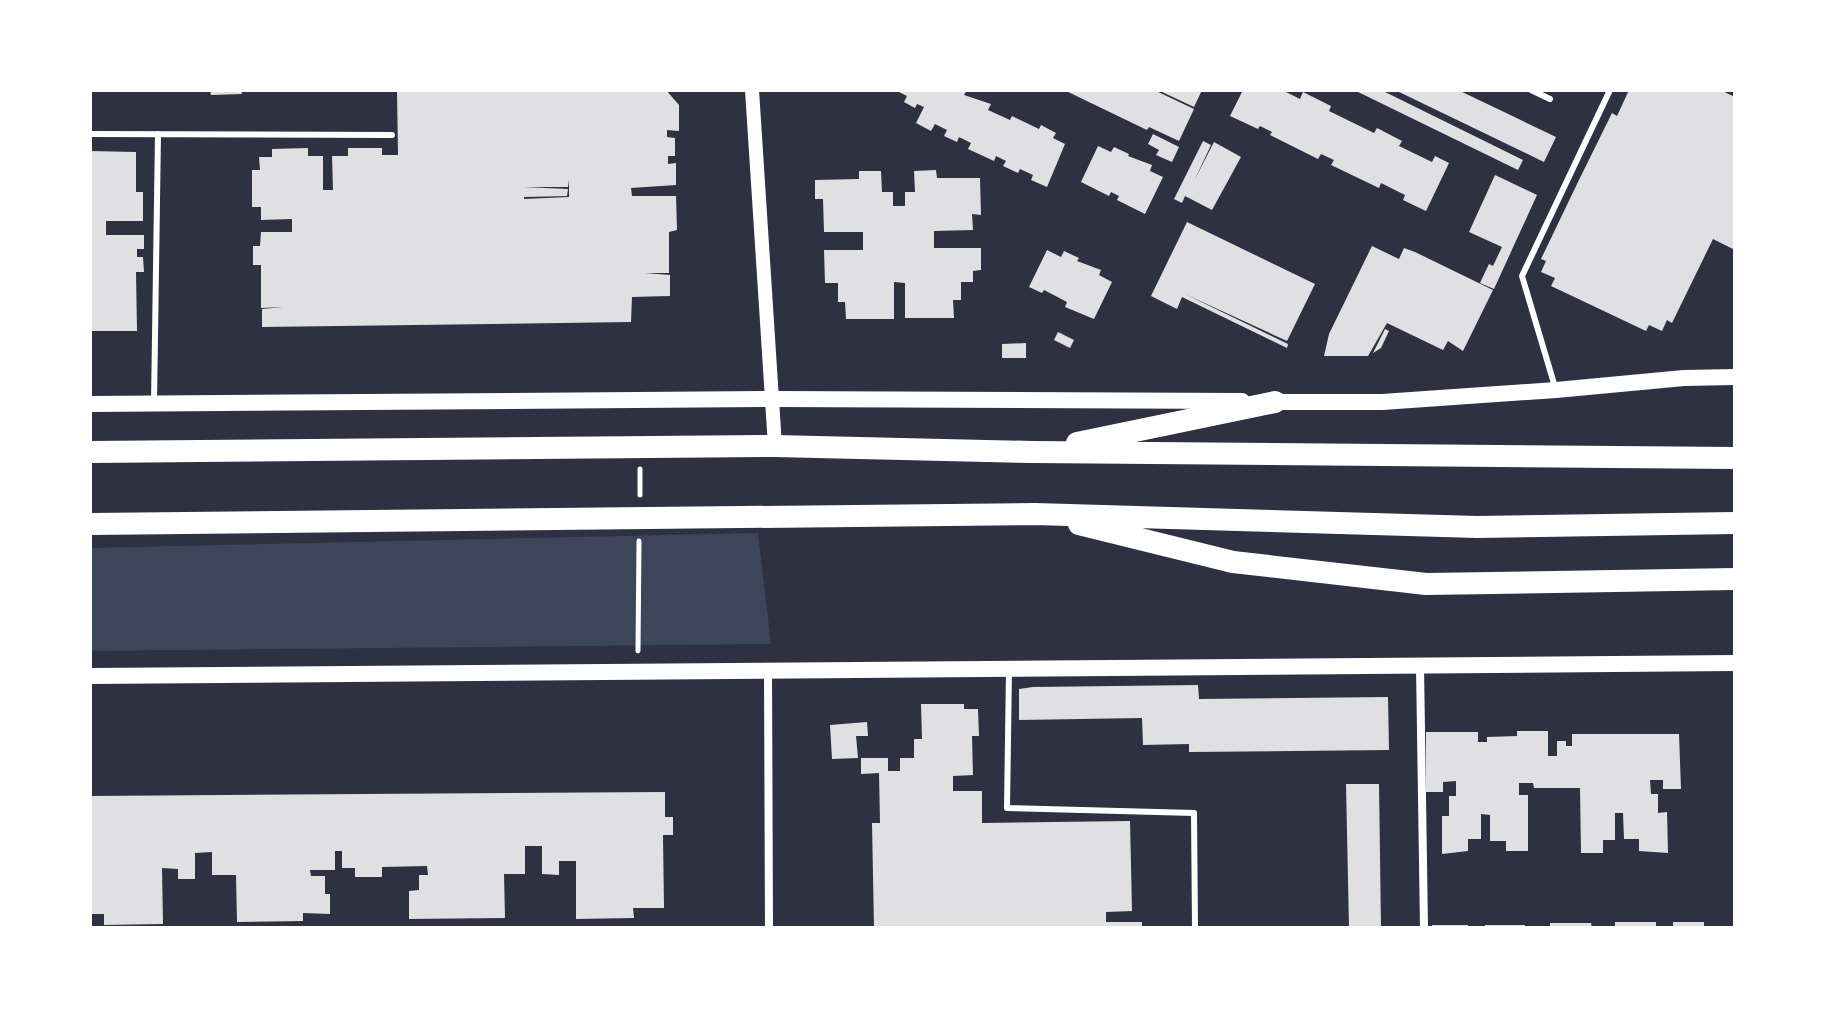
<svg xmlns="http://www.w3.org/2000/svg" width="1825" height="1018" font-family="Helvetica,sans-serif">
<rect width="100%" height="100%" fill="#2d3142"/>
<path fill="#3c4559" d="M758,533l13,111 -681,7v-103z"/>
<path fill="#e0e0e3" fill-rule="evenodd" d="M210,90h31l1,4 -31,1z
M397,90h269l13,15v26l-12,-1v7l8,1v18h-7v8l8,-1v22l-45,3 1,8h44l1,34 -8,2v41h-24l25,2v21l-38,1 -1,25 -369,5v-18l20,-2 -21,1v-43h-8v-19h7l1,-14h31v-13l-31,1v-13h-9v-37h8l-1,-13h13v-8l36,-1v8h15v34h10l-1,-34h16v-8h34v7h16zM569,180v17l-45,2v-2l43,-1 1,-7 -44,-2h44z
M895,90h72l-3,5 27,9 -3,6 22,10 2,-4 27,13 2,-4 15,8 -3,5 12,6 -18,43 -16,-7 2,-5 -13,-6 -2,4 -15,-7 3,-5 -10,-5 -2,5 -26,-12 3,-6 -12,-6 -2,5 -13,-6 3,-6 -12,-6 -4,7 -15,-8 8,-16 -7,-3 -2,4 -11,-6 3,-6z
M1064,90h90l40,19 -15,32 -30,-14 -2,3z
M1158,90h44l-8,17z
M1243,90h39l18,9 3,-7 28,14 -2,5 45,22 3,-5 25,13 -3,5 33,16 3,-6 14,7 -23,48 -23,-11 2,-5 -24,-12 -2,5 -48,-23 3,-5 -13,-6 -3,5 -48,-24 2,-3 -12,-6 -2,3 -28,-13z
M1354,90h27l142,70 -5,10z
M1395,90h63l98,47 -12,25z
M1629,90h91l15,7v153l-22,-11 -41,84 -5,-3 -5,11 -13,-6 -3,6 -95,-45 4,-8 -14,-6 5,-11 -5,-2 37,-77 34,-69 5,3z
M1153,134l26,13 -7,15 -16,-7 3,-5 -11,-6z
M1203,141l8,4 -17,36 20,-39 27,15 -29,53 -27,-14 -3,7 -8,-4z
M1098,146l13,6 3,-5 15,7 -1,2 24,9 -2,6 13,6 -18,37 -28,-14 2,-4 -8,-4 -2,4 -28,-14z
M90,151l46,1v40h7v29h-37v14h38v14h-7v8h6l1,15h-8l1,59h-47z
M936,170l1,8h43l1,37 -9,-1 1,16 -39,1v17h47v22l-8,1v11h-12v18h-8l1,18h-49v-35l-11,-1v37h-48l-1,-17h-7v-19h-13l-1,-33h39v-18h-39l-1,-33h-8v-19l44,-1v-8h22l1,21h11v14h12v-14h10l-1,-21z
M1495,175l42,20 -43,94 -14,-6 9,-19 4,2 9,-19 -33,-15z
M1187,222l128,62 -28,57 -102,-47 103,50 -1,4 -105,-51 -5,12 -26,-13z
M1372,246l27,13 5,-11 11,4 78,38 -30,61 -15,-10 -5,9 -56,-27 -19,33h-44l5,-22z
M1047,250l14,7 3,-6 15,7 -2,3 24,9 -2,5 13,7 -18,37 -29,-12 2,-5 -23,-12 -2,3 -13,-6z
M1385,329l4,2 -8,17 -8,5z
M1058,332l16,8 -4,8 -16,-8z
M1026,343v15h-24v-14z
M1198,685l1,14 189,-2 1,53 -200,2v-8l-46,1 -1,-27 -123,2v-31l14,-2z
M921,704h43v5h14l1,27h-7l1,39 -20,1v15h29v32l148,-2 2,90 -26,1v10h36v6h-268l-2,-105h8l-1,-50 -18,1v-16h27v13h12v-13h14v-19h8z
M867,722l1,14h-12l2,22 -26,1 -2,-34z
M1517,731h31v25h9v-15h9v5h6v-12h107l2,55h-18v-9h-13l1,14h7v19l9,-1 1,41 -29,-2v-12h-15l-1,-26h-8v27h-12v13h-22l-1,-65h-46l-1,-5h-14v12h9v56h-22v-10h-16v-26l-9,-1v25h-13v12l-26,3v-38h7v-20h7v-15l-13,1v10h-17v-60h52v10h9v-5l30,-1z
M1346,784h33l2,144h-32z
M665,792v25h8v18h-10l1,73h-31l1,10 -58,1v-58h-17v14l-17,-1v-28h-17v28h-21l1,44 -96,1v-28l10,-1v-15h9l-1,-9 -45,1v10h-27v-9h-13v-17h-7v19h-25l1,6h14v18h5v20l-27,-1v8l-66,1 -1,-47h-24v-23l-17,1v26h-17v-10l-16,-1 1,56 -59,1v-11h-14v-118z
M1615,922h41v6h-41z
M1673,922h31v6h-31z
M1550,923h41l1,5h-42z
M1432,925h36v3h-36z
M1485,925h40v3h-40z"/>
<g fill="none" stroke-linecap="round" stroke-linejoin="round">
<path stroke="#fff" stroke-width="5" d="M640,495v-26
M638,651l1,-110"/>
<path stroke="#fff" stroke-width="6" d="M1531,90l19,9
M90,134l302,1
M1555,387l-33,-111 88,-186
M154,403l4,-269
M1009,670l-2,138 187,5 1,115"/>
<path stroke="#fff" stroke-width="8" d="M1420,666l4,262
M768,672l1,256"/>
<path stroke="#fff" stroke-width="14" d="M752,90l23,356"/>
<path stroke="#fff" stroke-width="16" d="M1266,402h116l174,-12 128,-12 51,-1
M90,404l684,-5 468,2
M90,676l1645,-13"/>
<path stroke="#fff" stroke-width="22" d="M1077,443l198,-41
M90,452l685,-6 257,6 703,6
M90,524l945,-10 442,13 258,-4
M1079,524l154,38 193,22 309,-5"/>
</g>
<rect width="1825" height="1018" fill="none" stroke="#ffffff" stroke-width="184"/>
</svg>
